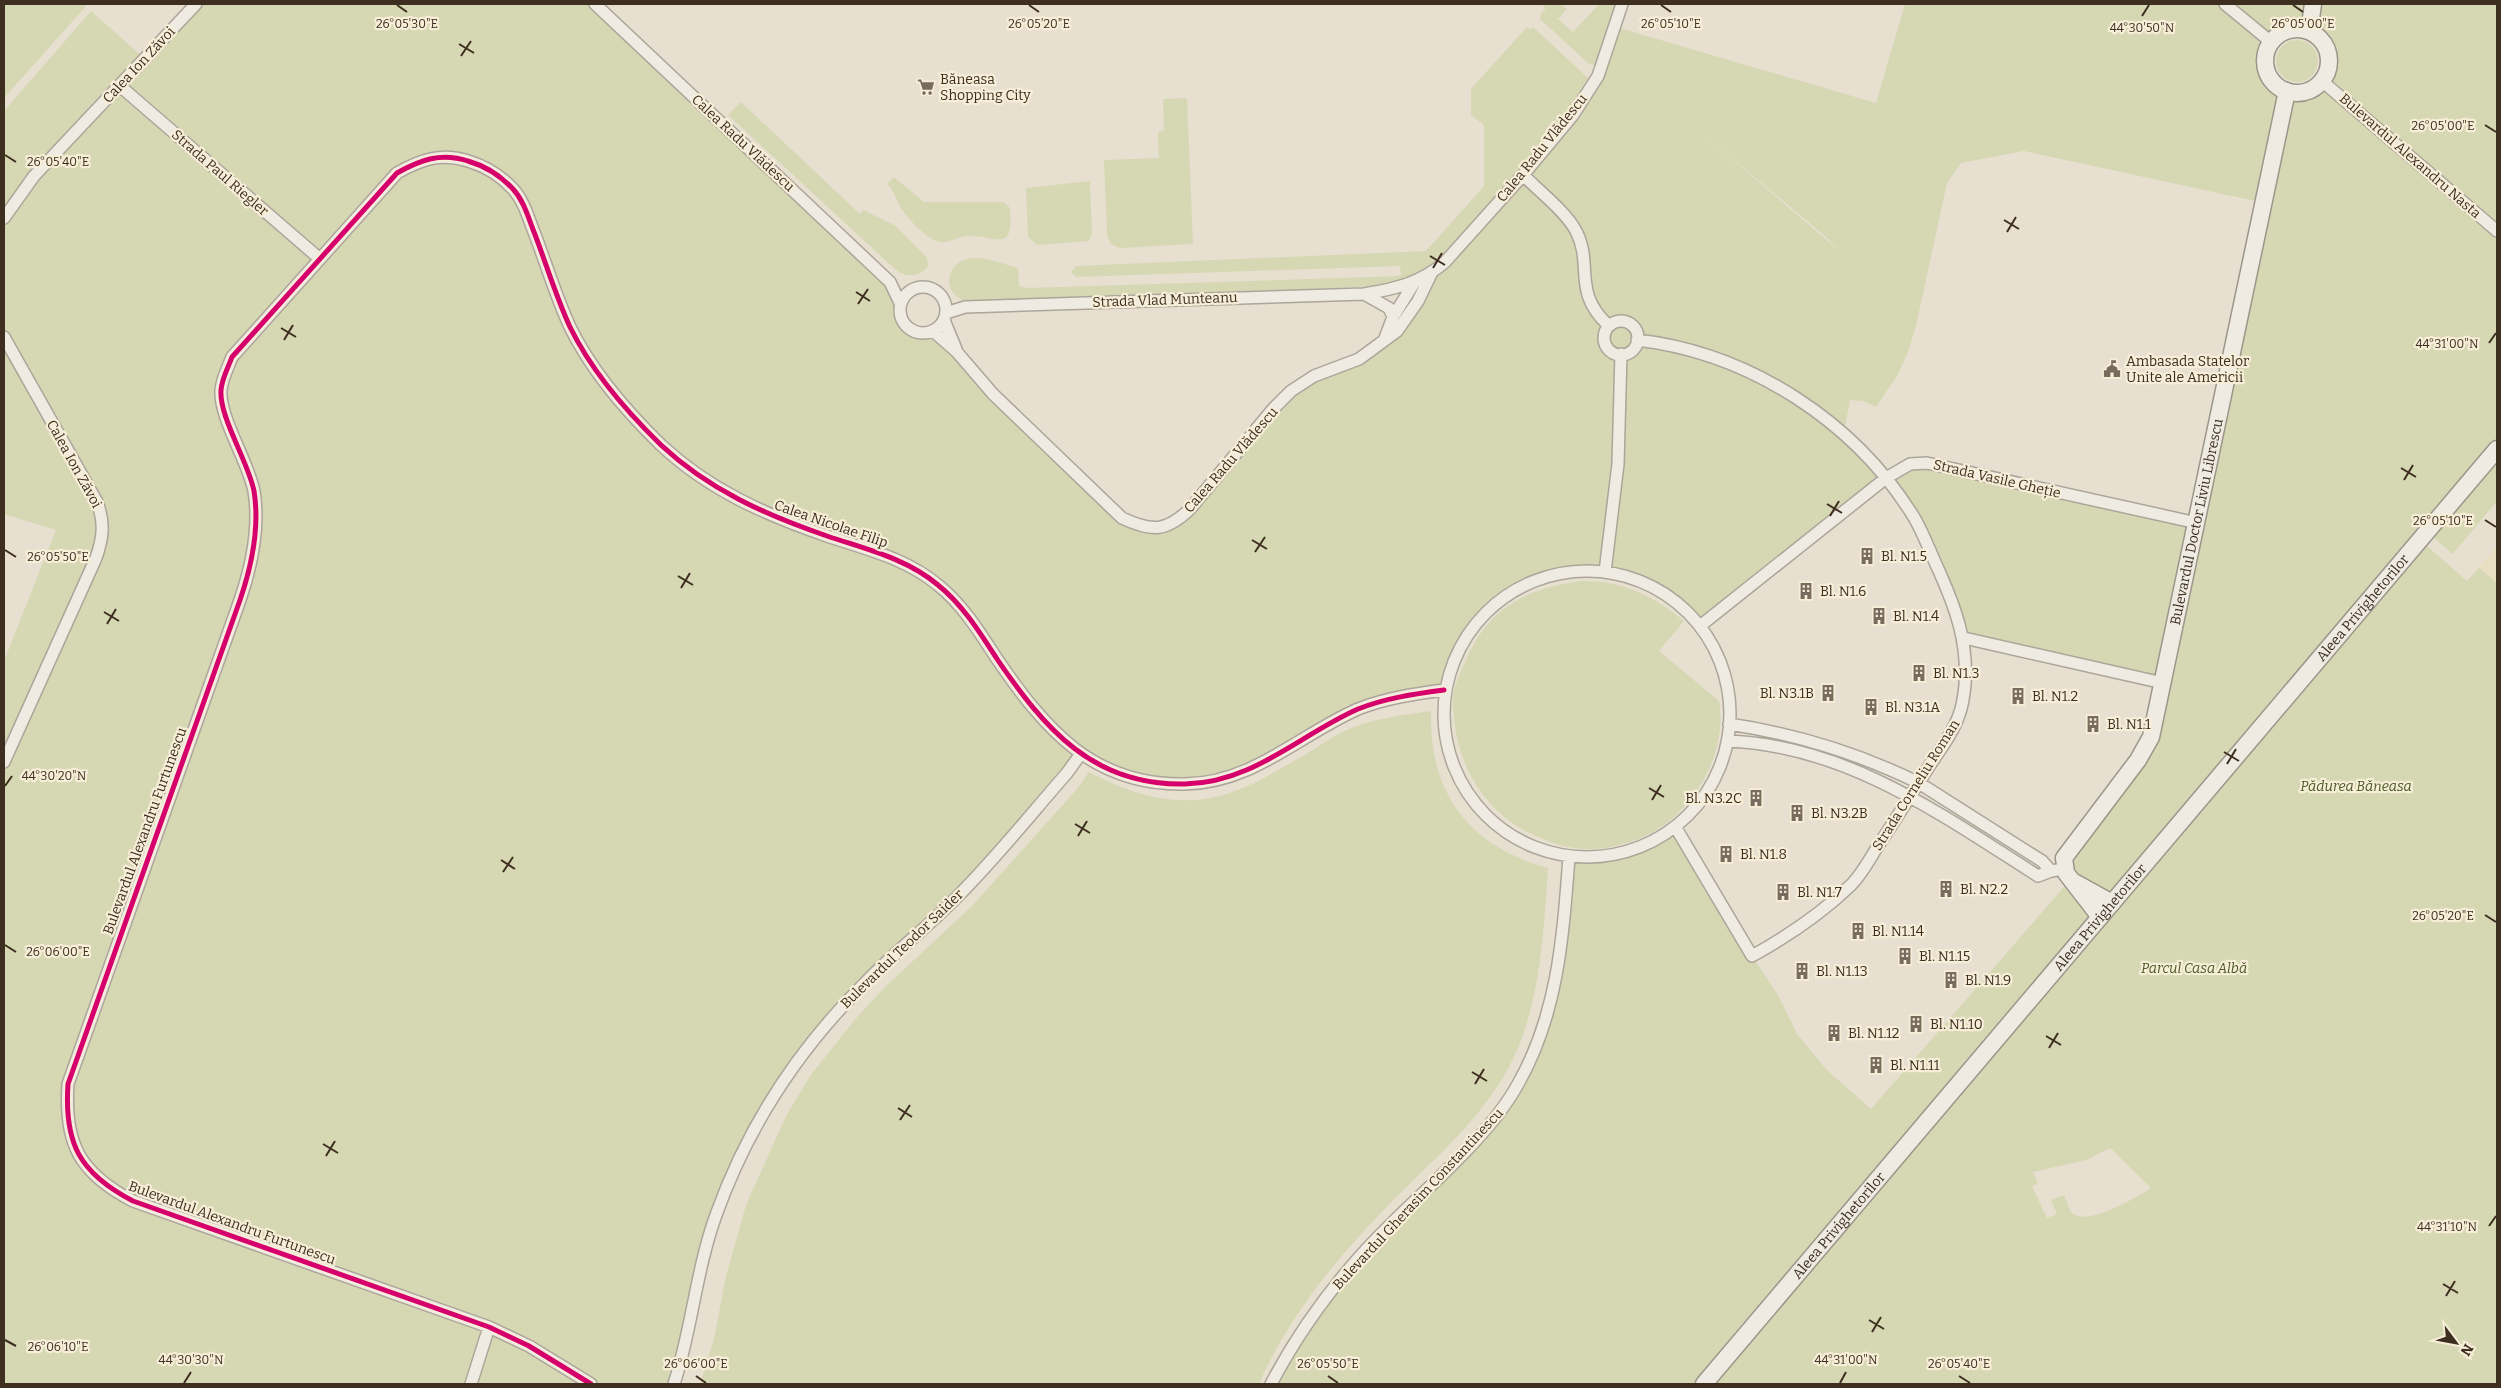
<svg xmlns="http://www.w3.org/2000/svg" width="2501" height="1388" font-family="Bitter,serif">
<rect width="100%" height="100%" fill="#e7e0d1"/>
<path fill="#e6dfc2" d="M2497,546v37l-18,-15z"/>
<path fill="#d6d7b3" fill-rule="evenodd" d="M4,4h84l-84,94z
M196,4h399l310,291c-19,25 10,50 35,32l16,24 181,174 39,-2 115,-132 92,-49 48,-68 155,-179 30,-68 260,76 29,-99h592v497l-44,53 -26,-22 -7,8 47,41 12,-13 18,15v801h-1226l44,-71 185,-202 48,-94 21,-160c40,4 74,-8 107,-29l76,128 26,39 19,39 30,36 44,39 199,-229 -6,-11 74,-109 25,-77 -199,-45 -32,-83 -46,-77 -186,148c-56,-67 -161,-74 -221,-7 -17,20 -26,47 -35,71l-50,7 -159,79 -73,8 -82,-29 -122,142 -94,86 -80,96 -68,136 -42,169h-670v-723l52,-131 -52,-16v-403l87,-100 54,48zM2301,29c42,8 33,68 -8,63 -41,-4 -35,-63 8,-63zM1693,126l132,110 15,16 -12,-11zM2024,151l240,52 -67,320 -287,-59 -24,14 -42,-46 6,-32 13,1 13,6 21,-31 11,-24 8,-26 31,-143 14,-20zM2110,1148l41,40c-14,9 -63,39 -79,25 -3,-4 -6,-13 -8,-18l-13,5 6,14 -10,4 -15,-32 6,-2 -5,-12 54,-12z
M1541,4h23l-1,2 4,3 -9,10 15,13 26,-28h19l-21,62 -8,-2 -49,-45 1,-6 5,-5z
M1527,27l3,3 3,-3 55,51 -35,57 -121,134 -21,10 -31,7 -408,16c-30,-2 -31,-41 1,-44 14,-1 31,6 45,10l1,18 9,2 373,-12 -1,-10 -324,11 -5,-5 5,-6 350,-15 58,-65v-61l-13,-10v-26z
M2276 61a21 21 0 1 1 42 0a21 21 0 1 1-42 0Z
M1187,98l6,146 -73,4 -9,-4 -4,-9 -3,-75 55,-2 -1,-26 6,-1 -1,-32z
M741,102l119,112 3,-4 33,16 31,31 1,9c-8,11 -22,12 -32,4l-168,-155z
M894,177l30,25h80l6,6c4,46 -12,28 -42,28 -12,0 -22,11 -34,4 -10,-5 -25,-20 -31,-29 -7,-9 -7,-18 -16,-27z
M1090,181l2,53 -3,7 -52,4 -9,-8 -2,-49z
M1581,581c40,-1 73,15 103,40l-25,30 60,50c7,41 -12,84 -41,112 -19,20 -47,31 -74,35 -24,3 -44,-1 -66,-11 -49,-20 -80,-67 -84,-120 -1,-8 -2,-18 0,-26 2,-11 8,-21 12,-31 8,-19 21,-39 38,-51 24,-18 49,-24 77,-28z
M1431,711c-2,83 38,135 117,157 -5,73 -8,153 -49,216 -32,50 -80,88 -120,131 -48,50 -92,105 -120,169h-559l14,-45 12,-63 20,-71 40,-89 24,-40 47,-59 28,-30 88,-82 104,-116 12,-17c46,24 94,39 146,19 21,-7 41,-20 61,-31 18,-10 34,-23 53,-31 27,-11 53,-14 82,-18z"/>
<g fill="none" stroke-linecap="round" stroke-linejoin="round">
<g stroke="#ada599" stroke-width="14">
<path id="street" d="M595,4l295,278 10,21
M2225,4l46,38
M2322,81l175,150
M120,86l200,173
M1523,175c16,16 43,37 53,56 18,35 -5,60 33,95
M4,218l30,-42 162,-172
M900 310a23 23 0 1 1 46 0a23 23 0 1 1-46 0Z
M1364,294l25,14 4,9
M946,313l19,-6 399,-13c31,-5 57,-11 81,-32l78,-87 50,-60 25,-39 24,-72
M944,320l12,29
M1604 338a17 17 0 1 1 34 0a17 17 0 1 1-34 0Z
M933,331l23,20 37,43 129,124c30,14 44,14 68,-9l83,-100 18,-18 23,-15 45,-17 38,-28 21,-30 13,-27
M4,337l93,165c8,21 6,36 -1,56l-92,204
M1385,338l8,-21 21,-34
M1637,340c113,13 219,82 278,179 9,16 16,35 24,52 17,38 29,71 26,114 -1,10 -2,20 -6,30 -6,18 -20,36 -31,53 -17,27 -34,54 -52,81 -7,12 -15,26 -25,36 -30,29 -63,51 -99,71l-76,-128
M1444 714a143 143 0 1 1 286 0a143 143 0 1 1-286 0Z
M1605,572l13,-108 3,-110
M1700,626l186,-148 24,-14 17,-1 270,60
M1964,638l199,45
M1729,724c67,10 129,29 190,59l123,78 9,10
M1727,741c119,4 215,74 311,135l13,-5 13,-2
M471,1384l18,-57
M591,1384l-62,-38 -40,-19 -356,-126c-54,-28 -69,-58 -65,-117l172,-484c12,-35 20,-72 14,-109 -6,-30 -35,-74 -33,-101 1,-12 7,-22 11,-33l165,-184c23,-13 44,-21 71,-12 17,5 33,15 45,28 11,12 15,28 21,43 12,31 22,65 36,95 22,45 55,83 91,118 48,45 105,70 166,91 38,13 79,22 111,49 25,20 42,48 59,74 48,70 96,127 188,125 68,-1 114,-49 173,-75 28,-11 56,-15 86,-19
M674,1384c18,-55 22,-114 42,-169 31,-87 82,-165 147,-230 29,-31 64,-57 94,-88 39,-39 74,-83 110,-124l13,-18
M1271,1384c31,-59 72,-113 120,-160 41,-41 99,-89 127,-140 40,-70 45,-148 51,-227"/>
</g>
<g stroke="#9c958a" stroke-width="19">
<g id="secondary">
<circle cx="2297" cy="61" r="32"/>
<path d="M2312,32l-2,-7 3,-21"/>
<path d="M2076,883l36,20"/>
<path id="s1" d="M2100,917l-34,-44 -2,-15 74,-98 13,-23 136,-646"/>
<path id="s2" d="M1704,1384l793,-935"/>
</g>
</g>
<use href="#street" stroke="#efebe3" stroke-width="11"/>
<use href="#secondary" stroke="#efebe3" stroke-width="16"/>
<g stroke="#f7eed8" stroke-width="8">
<path id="cycleway" d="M591,1384l-62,-38 -40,-19 -356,-126c-54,-28 -69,-58 -65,-117l172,-484c12,-35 20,-72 14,-109 -6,-30 -35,-74 -33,-101 1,-12 7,-22 11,-33l165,-184c23,-13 44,-21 71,-12 17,5 33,15 45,28 11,12 15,28 21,43 12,31 22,65 36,95 22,45 55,83 91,118 48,45 105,70 166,91 38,13 79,22 111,49 25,20 42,48 59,74 48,70 96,127 188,125 68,-1 114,-49 173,-75 28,-11 56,-15 86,-19"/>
</g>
<use href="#cycleway" stroke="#d6006c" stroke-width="5"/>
</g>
<path fill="none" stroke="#3d2e20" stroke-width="2" d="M397,5l10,7M1029,5l10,7M1661,5l10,7M2293,5l10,7M2142,16l7,-11M459,44l15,9M461,56l10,-15M2485,125l11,7M5,155l11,7M2004,220l15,9M2007,232l9,-15M1430,256l15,9M1433,268l9,-15M856,292l14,9M858,304l10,-15M281,328l15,9M284,340l9,-15M2489,343l7,-10M2401,468l15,9M2404,480l9,-15M1827,504l15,9M1830,516l9,-15M2485,520l11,7M1252,540l15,9M5,550l11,7M1255,552l10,-15M678,576l15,9M681,588l9,-15M104,612l15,9M107,624l9,-15M2224,752l15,9M2227,764l9,-15M5,786l7,-10M1649,788l15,9M1652,800l9,-15M1075,824l15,9M1078,836l9,-15M501,860l14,9M503,872l10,-15M2485,915l11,7M5,945l11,7M2046,1036l15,9M2049,1048l9,-15M1472,1072l15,9M1475,1084l9,-15M898,1108l14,9M900,1120l10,-15M323,1144l15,9M326,1156l9,-15M2489,1226l7,-10M2443,1284l15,9M2446,1296l9,-15M1869,1320l15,9M1872,1332l9,-15M5,1340l11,6M696,1376l10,7M1328,1376l10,7M1959,1376l11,7M184,1383l7,-11M1840,1383l6,-11"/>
<defs>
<g id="supermarket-bare" transform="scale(1.35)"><path d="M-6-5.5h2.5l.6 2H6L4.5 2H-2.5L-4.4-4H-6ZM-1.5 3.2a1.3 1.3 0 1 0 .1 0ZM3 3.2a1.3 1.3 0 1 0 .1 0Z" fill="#786c5e" stroke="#f7eed8" stroke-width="2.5" paint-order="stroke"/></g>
<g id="civic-bare" transform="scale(1.35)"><path d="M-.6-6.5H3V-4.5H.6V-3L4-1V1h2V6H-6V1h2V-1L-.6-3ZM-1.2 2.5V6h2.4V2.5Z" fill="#786c5e" stroke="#f7eed8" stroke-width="2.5" paint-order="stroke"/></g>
<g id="building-bare" transform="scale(1.35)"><path d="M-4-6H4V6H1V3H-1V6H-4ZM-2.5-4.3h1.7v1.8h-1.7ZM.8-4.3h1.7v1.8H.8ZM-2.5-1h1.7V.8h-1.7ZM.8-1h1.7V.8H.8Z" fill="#786c5e" stroke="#f7eed8" stroke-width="2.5" paint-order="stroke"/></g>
</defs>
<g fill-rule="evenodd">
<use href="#supermarket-bare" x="926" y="87"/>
<use href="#civic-bare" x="2112" y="369"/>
<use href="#building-bare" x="1867" y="556"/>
<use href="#building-bare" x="1806" y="591"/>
<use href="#building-bare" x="1879" y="616"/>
<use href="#building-bare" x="1919" y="673"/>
<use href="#building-bare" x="1828" y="693"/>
<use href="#building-bare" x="2018" y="696"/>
<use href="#building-bare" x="1871" y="707"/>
<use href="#building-bare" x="2093" y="724"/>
<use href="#building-bare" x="1756" y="798"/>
<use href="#building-bare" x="1797" y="813"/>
<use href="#building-bare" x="1726" y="854"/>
<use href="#building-bare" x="1946" y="889"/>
<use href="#building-bare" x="1783" y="892"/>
<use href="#building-bare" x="1858" y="931"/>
<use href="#building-bare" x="1905" y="956"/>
<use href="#building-bare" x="1802" y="971"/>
<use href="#building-bare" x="1951" y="980"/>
<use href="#building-bare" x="1916" y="1024"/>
<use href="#building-bare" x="1834" y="1033"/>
<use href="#building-bare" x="1876" y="1065"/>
</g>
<g text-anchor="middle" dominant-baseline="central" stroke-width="4.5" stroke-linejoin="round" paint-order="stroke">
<g font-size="14" fill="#3d2e20" stroke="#f7eed8">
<text transform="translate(139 65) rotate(-47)">Calea Ion Zăvoi</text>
<text transform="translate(743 143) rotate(43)">Calea Radu Vlădescu</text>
<text transform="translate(1542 148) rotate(-51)">Calea Radu Vlădescu</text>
<text transform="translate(2410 156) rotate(41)">Bulevardul Alexandru Nasta</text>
<text transform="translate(220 173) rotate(41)">Strada Paul Riegler</text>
<text transform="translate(1165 300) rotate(-2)">Strada Vlad Munteanu</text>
<text transform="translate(1231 460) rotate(-49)">Calea Radu Vlădescu</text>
<text transform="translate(74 464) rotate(61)">Calea Ion Zăvoi</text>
<text transform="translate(1997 479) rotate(13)">Strada Vasile Gheție</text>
<text stroke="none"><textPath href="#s1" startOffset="440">Bulevardul Doctor Liviu Librescu</textPath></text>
<text transform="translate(831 524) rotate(19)">Calea Nicolae Filip</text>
<text stroke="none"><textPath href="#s2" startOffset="1018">Aleea Privighetorilor</textPath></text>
<text transform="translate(1916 785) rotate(-58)">Strada Corneliu Roman</text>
<text transform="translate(145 831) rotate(-70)">Bulevardul Alexandru Furtunescu</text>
<text stroke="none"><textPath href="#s2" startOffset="612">Aleea Privighetorilor</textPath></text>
<text transform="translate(902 949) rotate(-44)">Bulevardul Teodor Saider</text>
<text transform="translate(1418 1199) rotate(-47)">Bulevardul Gherasim Constantinescu</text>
<text transform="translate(232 1223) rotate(20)">Bulevardul Alexandru Furtunescu</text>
<text stroke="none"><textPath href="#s2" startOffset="208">Aleea Privighetorilor</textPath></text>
</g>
<g font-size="14" fill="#3d2e20" stroke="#f7eed8" text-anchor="start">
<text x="940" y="79">Băneasa<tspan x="940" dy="16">Shopping City</tspan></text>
<text x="2126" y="361">Ambasada Statelor<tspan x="2126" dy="16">Unite ale Americii</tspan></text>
<text x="1881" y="556">Bl. N1.5</text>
<text x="1820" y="591">Bl. N1.6</text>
<text x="1893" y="616">Bl. N1.4</text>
<text x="1933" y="673">Bl. N1.3</text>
<text x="1814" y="693" text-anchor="end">Bl. N3.1B</text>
<text x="2032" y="696">Bl. N1.2</text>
<text x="1885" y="707">Bl. N3.1A</text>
<text x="2107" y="724">Bl. N1.1</text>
<text x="1742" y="798" text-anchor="end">Bl. N3.2C</text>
<text x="1811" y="813">Bl. N3.2B</text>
<text x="1740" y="854">Bl. N1.8</text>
<text x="1960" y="889">Bl. N2.2</text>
<text x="1797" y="892">Bl. N1.7</text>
<text x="1872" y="931">Bl. N1.14</text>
<text x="1919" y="956">Bl. N1.15</text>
<text x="1816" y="971">Bl. N1.13</text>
<text x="1965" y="980">Bl. N1.9</text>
<text x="1930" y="1024">Bl. N1.10</text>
<text x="1848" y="1033">Bl. N1.12</text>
<text x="1890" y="1065">Bl. N1.11</text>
</g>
<g font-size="14" font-style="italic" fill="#4d5a26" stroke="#f7eed8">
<text x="2356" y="786">Pădurea Băneasa</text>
<text x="2194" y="968">Parcul Casa Albă</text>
</g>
</g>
<g font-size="12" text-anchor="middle" fill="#3d2e20" stroke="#f7eed8" stroke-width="4.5" stroke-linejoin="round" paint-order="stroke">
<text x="407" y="28">26°05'30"E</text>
<text x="1039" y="28">26°05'20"E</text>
<text x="1671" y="28">26°05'10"E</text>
<text x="2303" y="28">26°05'00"E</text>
<text x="2142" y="32">44°30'50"N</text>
<text x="2443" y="130">26°05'00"E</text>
<text x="58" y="166">26°05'40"E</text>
<text x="2447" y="348">44°31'00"N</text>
<text x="2443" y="525">26°05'10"E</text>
<text x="58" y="561">26°05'50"E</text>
<text x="54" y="780">44°30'20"N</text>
<text x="2443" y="920">26°05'20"E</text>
<text x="58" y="956">26°06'00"E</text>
<text x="2447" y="1231">44°31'10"N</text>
<text x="58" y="1351">26°06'10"E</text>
<text x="191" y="1364">44°30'30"N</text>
<text x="1846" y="1364">44°31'00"N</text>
<text x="696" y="1368">26°06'00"E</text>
<text x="1328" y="1368">26°05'50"E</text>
<text x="1959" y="1368">26°05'40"E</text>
</g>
<rect width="2501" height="1388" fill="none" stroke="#3d2e20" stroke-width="10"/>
<g transform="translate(2456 1343) rotate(122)" stroke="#f7eed8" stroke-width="4" paint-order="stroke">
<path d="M0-4L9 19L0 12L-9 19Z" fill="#3d2e20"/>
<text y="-8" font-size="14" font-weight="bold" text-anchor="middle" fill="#3d2e20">N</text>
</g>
</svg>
